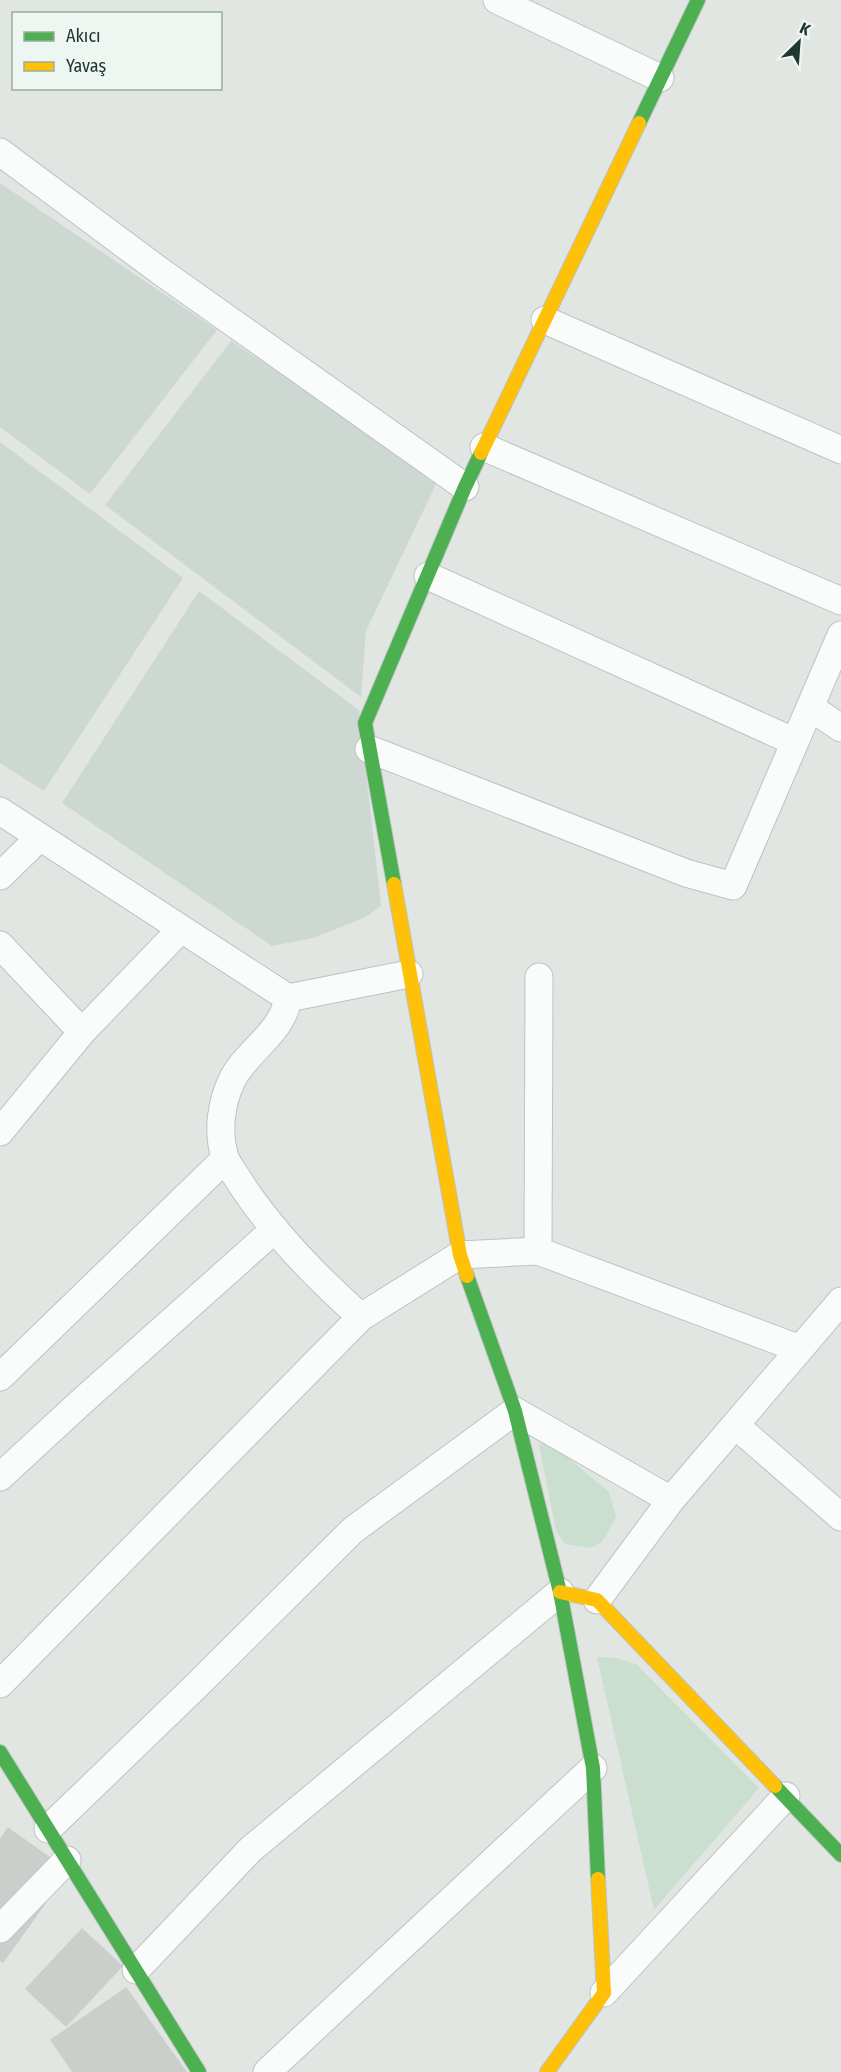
<svg xmlns="http://www.w3.org/2000/svg" width="841" height="2072" font-family="'Fira Sans Condensed',sans-serif">
<rect width="100%" height="100%" fill="#e1e6e3"/>
<path fill="#ced8d3" d="M0,183l217,147 -127,164 -90,-67z
M231,341l208,137 -73,153 -5,66 -256,-192z
M0,442l183,136 -139,213 -44,-28z
M199,591l160,119 22,196 -17,12 -51,20 -41,8 -210,-143z"/>
<path fill="#cadfcf" d="M548,1441l61,51 7,25 -14,25 -11,6 -26,-4 -9,-13 -17,-86z
M597,1657l19,1 20,6 123,124 -105,122z"/>
<path fill="#cacfcc" stroke="#cacfcc" stroke-width="1.5" d="M8,1828l60,43 -65,91 -3,-2v-120z
M82,1929l40,37 -56,60 -40,-37z
M126,1988l60,84h-113l-22,-32z"/>
<g fill="none" stroke-linecap="round" stroke-linejoin="round">
<g stroke="#bec3c0" stroke-width="29">
<path id="street" d="M497,0l163,78
M0,152l160,119 305,216
M545,320l296,130
M484,447l357,154
M428,576l367,166
M810,707l31,21
M369,749l317,124 47,13 108,-251
M0,811l288,187 121,-24
M0,876l39,-38
M0,945l82,87 -82,100
M288,998c-5,35 -41,52 -56,82 -11,23 -15,52 -7,77 3,9 11,18 16,27 33,50 75,93 120,133
M82,1032l99,-103
M538,1251l1,-274
M0,1377l225,-218
M735,1425l106,92
M0,1477l79,-73 196,-175
M597,1600l74,-100 170,-199
M0,1684l361,-367 99,-62 78,-4 262,98
M48,1829l145,-140 160,-159 162,-119 156,89
M0,1929l67,-69
M136,1970l115,-121 309,-257
M604,1993l182,-197
M267,2072l326,-304"/>
</g>
<g stroke="#bdc4c1" stroke-width="16">
<path id="fast" d="M639,123l59,-123
M394,884l-29,-161 100,-236 16,-34
M467,1276l48,135 45,181 33,176 5,111
M0,1752l199,320
M775,1786l66,69"/>
</g>
<g stroke="#bdc4c1" stroke-width="16">
<path id="slow" d="M481,453l158,-330
M394,884l66,371 7,21
M560,1592l37,8 178,186
M547,2072l57,-79 -6,-114"/>
</g>
<use href="#street" stroke="#fafbfb" stroke-width="27"/>
<use href="#fast" stroke="#4caf50" stroke-width="14"/>
<use href="#slow" stroke="#ffc107" stroke-width="14"/>
</g>
<rect x="12" y="12" width="210" height="78" fill="#eef6f2" stroke="#9caaa4" stroke-width="1.5"/>
<rect x="24" y="32" width="30" height="9" fill="#4caf50" stroke="#9caaa4" stroke-width="1.5"/>
<text x="66" y="42" font-size="18" fill="#203830">Akıcı</text>
<rect x="24" y="62" width="30" height="9" fill="#ffc107" stroke="#9caaa4" stroke-width="1.5"/>
<text x="66" y="72" font-size="18" fill="#203830">Yavaş</text>
<g transform="translate(799 42) rotate(25)" stroke="#eef6f2" stroke-width="4.5" paint-order="stroke">
<path d="M0-4.5L10 22L0 15L-10 22Z" fill="#203830"/>
<text y="-9" font-size="16" font-weight="bold" text-anchor="middle" fill="#203830">K</text>
</g>
</svg>
